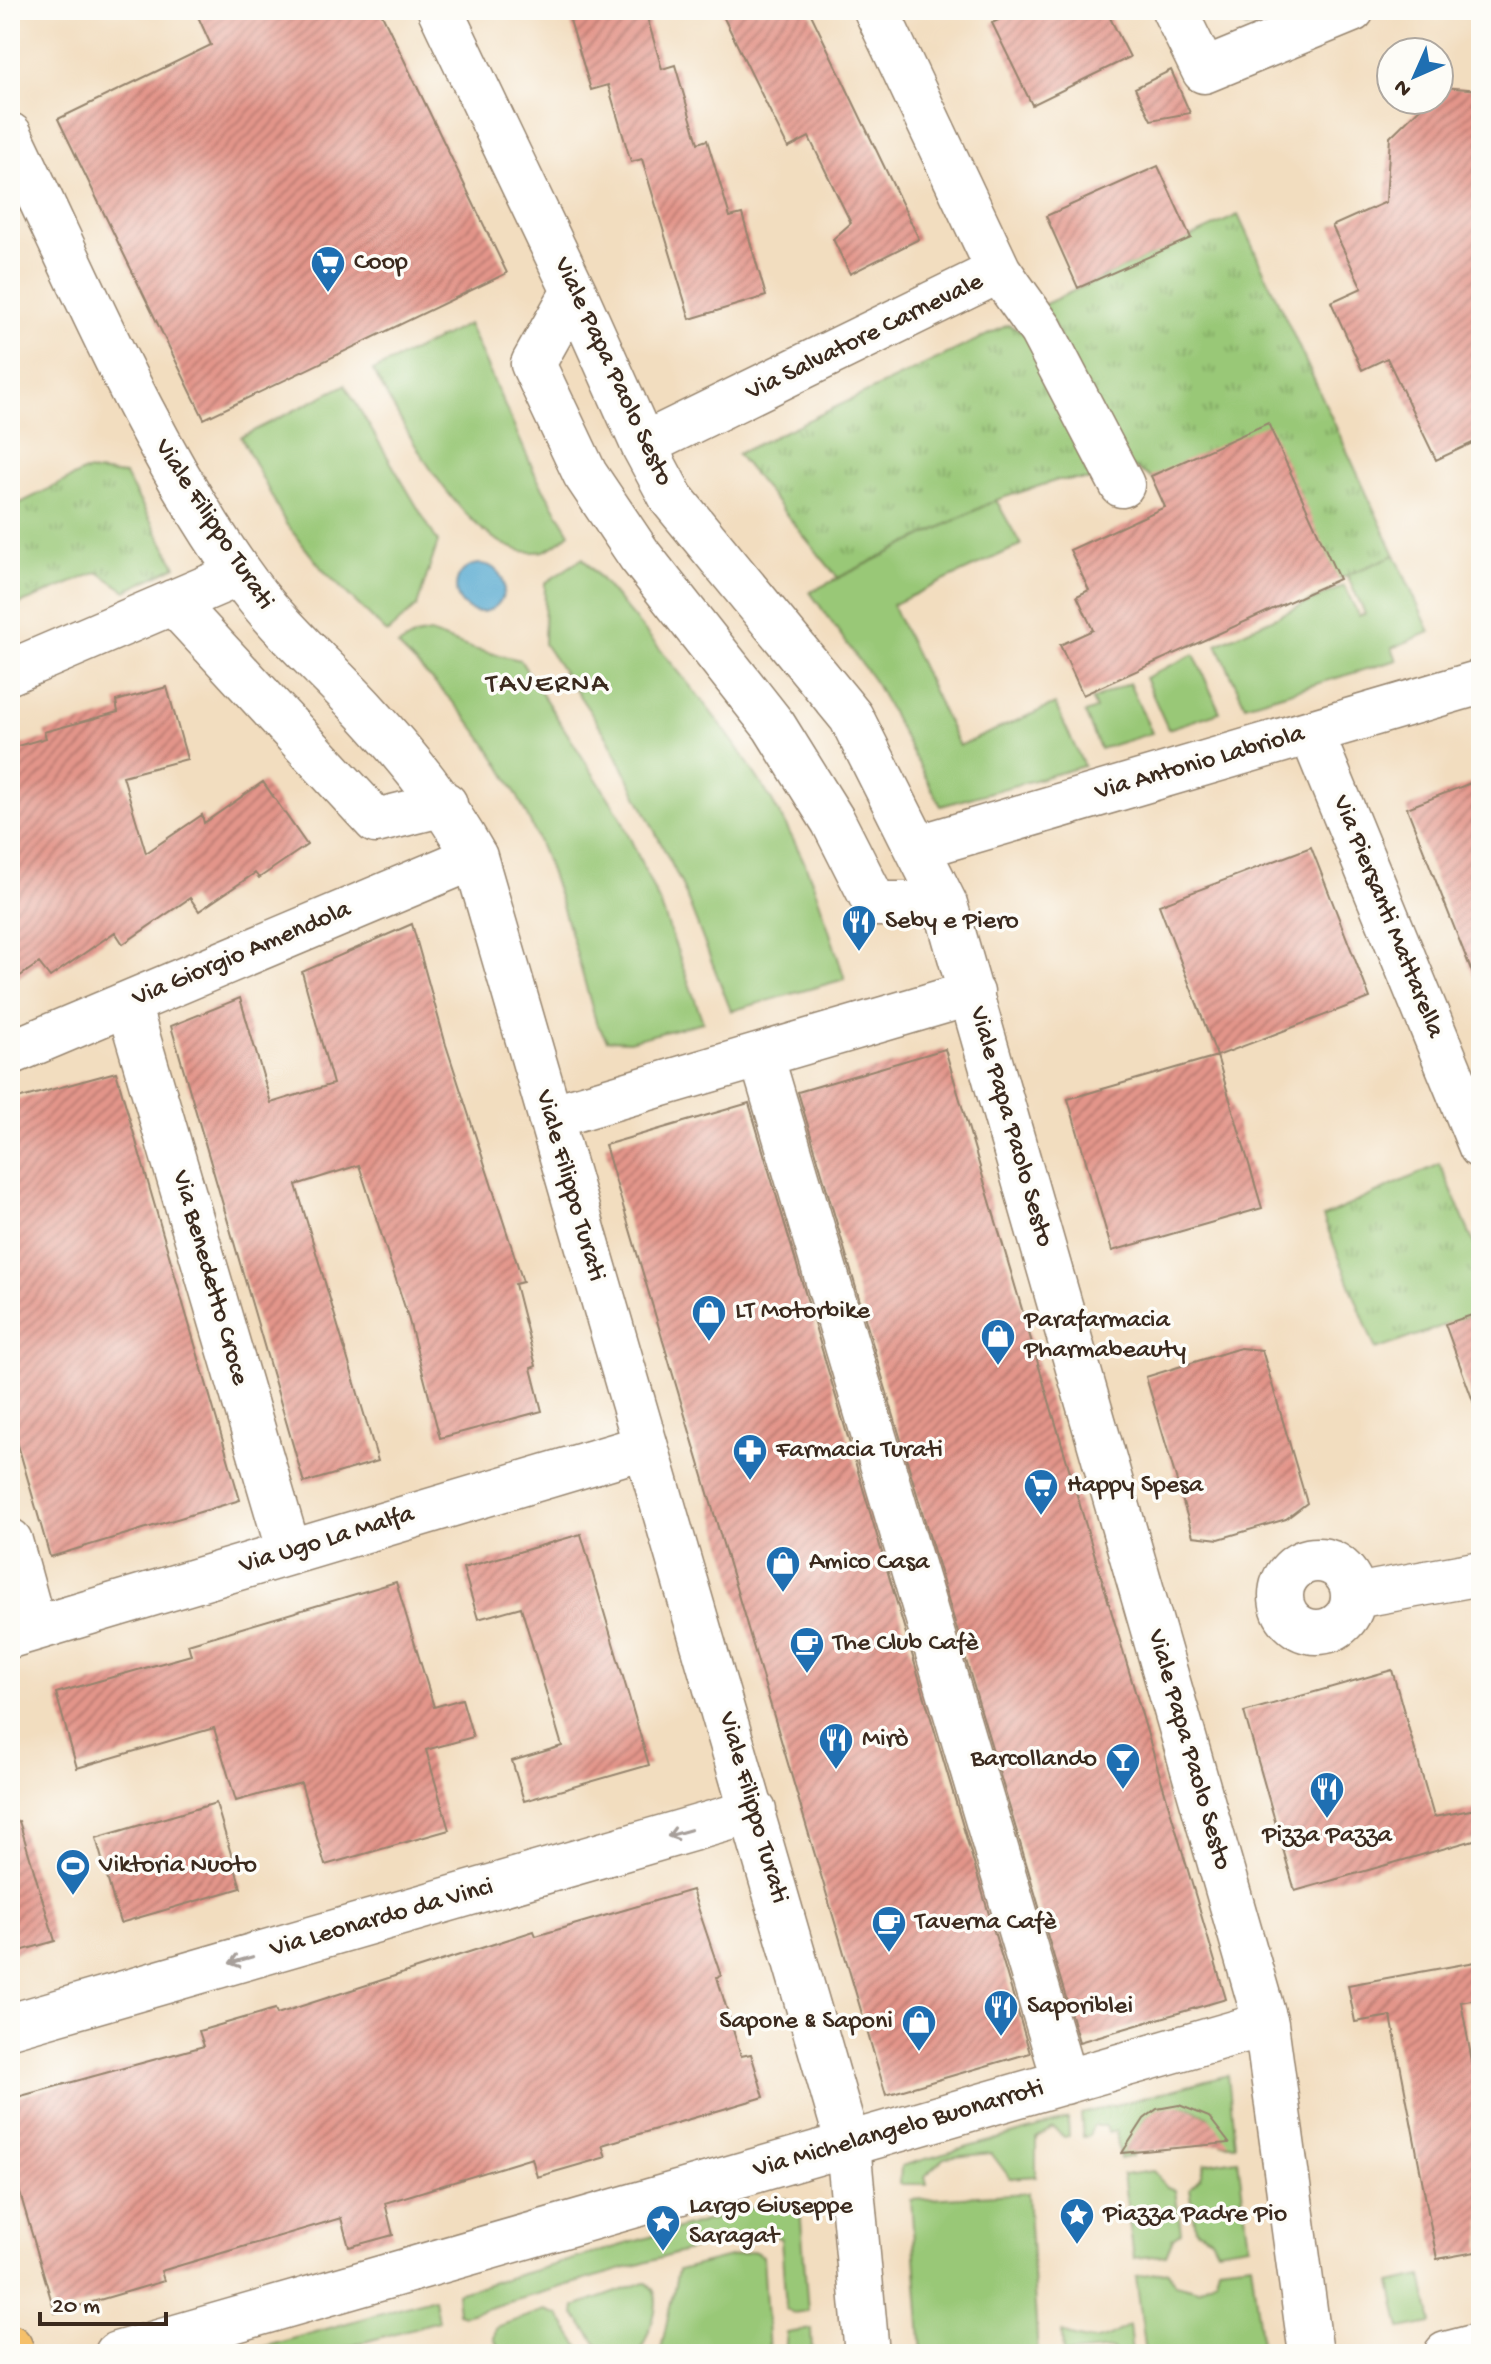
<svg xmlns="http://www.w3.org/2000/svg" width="1491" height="2364" font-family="'Gochi Hand',sans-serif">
<defs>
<pattern id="grass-tufts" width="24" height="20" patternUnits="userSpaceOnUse" patternTransform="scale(2)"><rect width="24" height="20" fill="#99c877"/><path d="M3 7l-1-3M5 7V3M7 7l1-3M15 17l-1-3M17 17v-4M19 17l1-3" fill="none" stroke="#7ea361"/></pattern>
<pattern id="building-hatch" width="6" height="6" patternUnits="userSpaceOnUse" patternTransform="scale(2)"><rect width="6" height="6" fill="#e3958a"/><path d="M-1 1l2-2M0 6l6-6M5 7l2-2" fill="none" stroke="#b97a70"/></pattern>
</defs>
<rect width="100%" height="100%" fill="#fdfcf7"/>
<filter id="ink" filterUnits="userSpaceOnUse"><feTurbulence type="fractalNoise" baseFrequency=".0125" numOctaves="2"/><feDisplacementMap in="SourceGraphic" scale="16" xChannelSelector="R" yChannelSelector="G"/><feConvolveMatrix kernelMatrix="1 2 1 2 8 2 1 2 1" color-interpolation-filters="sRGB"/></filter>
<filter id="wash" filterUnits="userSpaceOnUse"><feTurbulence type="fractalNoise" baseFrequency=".006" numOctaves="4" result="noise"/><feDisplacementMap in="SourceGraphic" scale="32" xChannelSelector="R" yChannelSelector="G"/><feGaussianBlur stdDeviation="1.8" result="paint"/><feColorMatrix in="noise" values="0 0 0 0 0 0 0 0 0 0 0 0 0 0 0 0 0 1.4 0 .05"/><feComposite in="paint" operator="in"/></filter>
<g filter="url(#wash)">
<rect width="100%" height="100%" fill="#f2ddbf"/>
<path fill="url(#grass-tufts)" stroke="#6a794a" stroke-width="2" d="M1238,215l157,340 -56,24 -214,-116 -82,-158z
M1008,325l16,7 74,148h-40l-62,20 -158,78 -101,-124z
M85,471l40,4 51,91 -50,25 -28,-19 -88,36v-100z
M1440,1164l41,96v52l-105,38 -53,-133z"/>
<path fill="#99c877" stroke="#6a794a" stroke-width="2" d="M1238,10h50l-42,18z
M468,324l69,154 33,55c-7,6 -17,16 -26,18 -72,15 -142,-130 -171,-180z
M345,385l93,157 -21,64 -30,27 -64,-63 -37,-46 -45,-87z
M996,500l25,45 -129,60 67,141 96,-42 29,62 -143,40 -65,-122 -66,-92z
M1395,555l35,77 -38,16 5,12 -152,45 -28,-61 127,-58 15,30 6,-2 -18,-39z
M583,558c76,92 161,181 214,289 21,41 33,89 48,132l-114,32 -50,-128 -73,-145 -64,-94 1,-61z
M430,633l43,16 47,11 99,154 42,92 42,116 -74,19 -22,-1 -11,-18c-30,-105 -55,-208 -123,-296 -22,-29 -50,-54 -75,-80l17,-10z
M1194,654l26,58 -52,17 -23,-51z
M1129,683l23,50 -52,16 -15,-36 11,-4 -4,-9z
M1228,2075l7,69h-13l-13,-27 -20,-10 -32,2 -24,36v11l-13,3 -4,-28 -8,1 -2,-6h-13l-4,10 -6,1 -2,-23z
M1068,2119l1,17 -5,1 -11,-9 -17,10v38l-26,2 -19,-25 -46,5 -20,18 2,8h-27l1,-18z
M1238,2159l11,86 -32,5 -6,-12 -15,-8 -6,-42 11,-11 4,-13z
M1153,2171l14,16 8,3 6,42 -8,6 -7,17 -32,3 -11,-83z
M1028,2193l10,161h-116l-11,-154z
M785,2198l15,10 8,103 -15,2 -7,-4 -5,-70 -19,-10 -298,86 -6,-2 -2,-20z
M753,2251l10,5 6,98h-109l18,-84z
M1251,2262l12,92h-117l-10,-78 32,-5 7,13 23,6 18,-12 3,-12z
M1422,2276l10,47 -31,6 -10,-46z
M645,2282c24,13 2,52 -5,72h-35l-31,-40 1,-7z
M434,2298l4,23 -115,33h-84z
M545,2310l14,5 25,39h-82l-8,-15 2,-12z
M1129,2325l3,29h-18l-1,-5 -50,5 -1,-21c32,12 39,9 67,-8z
M811,2329l1,25h-27l2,-21z"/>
<path fill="#54a9d0" stroke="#486a77" stroke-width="2" d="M456 588a24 24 0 1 1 48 0a24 24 0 1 1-48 0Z"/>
<g id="blocks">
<path fill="url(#building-hatch)" d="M195,10h185l127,263 -303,146 -146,-300 153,-74z
M567,10h78l17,59 13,-4 23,78 9,-3 23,77 12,-3 24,82 -76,23 -48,-160 -11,3 -23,-77 -17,5z
M720,10h89l110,229 -69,35 -17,-35 18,-16 -42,-86 -21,11z
M1019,10h87l24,47 -98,48 -40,-82z
M1171,70l19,43 -39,7 -16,-32z
M1441,87l40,3v349l-45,21 -49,-102 -25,12 -31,-68 31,-14 -30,-62 54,-24 4,-65 38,-37h11z
M1158,166l33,72 -113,50 -32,-72z
M1268,423l71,156 -256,116 -23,-50 33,-15 -16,-34 12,-6 -19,-40 95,-43 -14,-31z
M167,687l20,72 -64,17 23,77 56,-38 2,8 59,-41 44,63 -48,33 -4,-5 -56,38 -9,-13 -67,46 -8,-12 -65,45 -11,-14 -29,20v-235l36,-10 -2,-6 74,-20 -2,-11z
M1481,779v211h-2l-72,-182z
M1311,847l59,151 -153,58 45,152 -150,43 -44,-152 149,-43 -58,-151z
M412,924l34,121 77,237 -8,2 21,82 -5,2 11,43 -102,27 -32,-121 -49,-152 -63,20 82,276 -74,22 -133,-457 69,-28 31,105 62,-19 -31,-112z
M945,1049l281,950 -147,43 -281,-950z
M116,1072l124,428 -190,57 -40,-140v-316z
M749,1103l281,950 -144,42 -281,-950z
M1481,1312v100h-4l-32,-88z
M1240,1348l22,2 45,153 -21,16 -67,20 -26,-3 -47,-159z
M581,1534l68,231 -125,36 -12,-40 50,-15 -41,-139 -43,12 -15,-51z
M396,1582l38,125 28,-8 11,38 -47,13 23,80 -124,35 -24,-82 -65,18 -22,-73 -137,40 -21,-75 135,-38 -3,-11z
M1392,1670l42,147 47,-9v30l-186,53 -51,-179z
M216,1803l25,85 -121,35 -24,-85z
M19,1821l36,120 -45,13v-132z
M692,1890l29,86 -4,1 24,79 10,-2 13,43 -162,48 4,12 -69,20 -5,-19 -147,45 8,32 -44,12 -8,-29 -180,53 3,10 -109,32 -40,-137 -5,2v-79l194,-53 -5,-15 76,-22 2,5 257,-83 2,5z
M1481,1961v37l-20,4 20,108v141l-44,8 -46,-243 -36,6 -7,-37z
M1179,2105l30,12 20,26 -107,10 22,-34 13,-10z"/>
</g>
</g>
<g filter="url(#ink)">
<use href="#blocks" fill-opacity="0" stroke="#96846e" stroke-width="2"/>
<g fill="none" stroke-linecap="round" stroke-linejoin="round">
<g stroke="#96846e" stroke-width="47">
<path id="minor" d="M440,10l134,281 69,154 29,54 179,218 94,187 321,1120 45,330
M1174,10l30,61 148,-61
M10,135c72,149 135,304 230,439 36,52 84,92 126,138 43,47 78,90 109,145l373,1287 19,210
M999,271l42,59 81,155
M574,291l-41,73 52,110 55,82 134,170 59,95 42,83h70
M643,445l356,-174 -123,-261
M173,602l203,219 69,-17
M10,672l229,-98
M1311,732l170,415
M919,847l562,-165
M128,1004l161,548
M10,1053l465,-196
M761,1055l304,1027
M550,1117l422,-124
M10,1541l24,87
M1281 1596a36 36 0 1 1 72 0a36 36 0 1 1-72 0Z
M1355,1596l126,-23
M10,1636l634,-189
M10,2026l744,-215
M117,2354l1149,-330
M1446,2354l35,-9"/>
</g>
<g stroke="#96846e" stroke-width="47">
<path id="major" d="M10,2347l3,7"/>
</g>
<use href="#minor" stroke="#fff" stroke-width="44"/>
<use href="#major" stroke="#f6c06b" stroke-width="44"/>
</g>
<defs><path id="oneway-shaft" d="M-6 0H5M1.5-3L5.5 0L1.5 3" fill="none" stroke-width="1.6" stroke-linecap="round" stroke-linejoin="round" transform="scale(2)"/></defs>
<g stroke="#a79f9a">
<use href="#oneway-shaft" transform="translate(679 1833) rotate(164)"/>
<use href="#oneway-shaft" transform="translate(241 1960) rotate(164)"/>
</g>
</g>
<defs>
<g id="supermarket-pin" transform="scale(1.8)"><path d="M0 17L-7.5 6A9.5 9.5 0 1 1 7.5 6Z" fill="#1f6fb2" stroke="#fdfcf7"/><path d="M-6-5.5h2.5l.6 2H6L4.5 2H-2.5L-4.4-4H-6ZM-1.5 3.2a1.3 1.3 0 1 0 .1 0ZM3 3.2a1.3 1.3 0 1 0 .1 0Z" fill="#fff"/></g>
<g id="restaurant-pin" transform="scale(1.8)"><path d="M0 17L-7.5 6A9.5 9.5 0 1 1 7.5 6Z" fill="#1f6fb2" stroke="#fdfcf7"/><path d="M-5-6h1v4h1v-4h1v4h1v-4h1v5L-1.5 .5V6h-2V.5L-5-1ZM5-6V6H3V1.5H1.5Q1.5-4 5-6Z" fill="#fff"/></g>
<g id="shop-pin" transform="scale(1.8)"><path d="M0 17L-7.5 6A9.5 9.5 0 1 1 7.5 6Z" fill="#1f6fb2" stroke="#fdfcf7"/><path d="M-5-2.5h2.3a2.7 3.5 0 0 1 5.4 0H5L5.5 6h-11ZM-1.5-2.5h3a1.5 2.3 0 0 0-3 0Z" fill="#fff"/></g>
<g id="pharmacy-pin" transform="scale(1.8)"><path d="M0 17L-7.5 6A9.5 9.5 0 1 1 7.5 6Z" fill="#1f6fb2" stroke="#fdfcf7"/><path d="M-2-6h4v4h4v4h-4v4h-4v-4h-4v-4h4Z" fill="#fff"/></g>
<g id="cafe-pin" transform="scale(1.8)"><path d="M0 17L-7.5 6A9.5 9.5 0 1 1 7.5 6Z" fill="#1f6fb2" stroke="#fdfcf7"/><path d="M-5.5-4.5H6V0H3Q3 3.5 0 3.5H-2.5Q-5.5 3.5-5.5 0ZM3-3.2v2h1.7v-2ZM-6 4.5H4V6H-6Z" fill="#fff"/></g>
<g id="bar-pin" transform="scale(1.8)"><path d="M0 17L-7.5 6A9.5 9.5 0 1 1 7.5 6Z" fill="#1f6fb2" stroke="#fdfcf7"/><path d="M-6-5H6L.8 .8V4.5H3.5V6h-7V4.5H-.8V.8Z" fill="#fff"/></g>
<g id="stadium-pin" transform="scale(1.8)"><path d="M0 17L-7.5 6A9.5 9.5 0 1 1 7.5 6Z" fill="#1f6fb2" stroke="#fdfcf7"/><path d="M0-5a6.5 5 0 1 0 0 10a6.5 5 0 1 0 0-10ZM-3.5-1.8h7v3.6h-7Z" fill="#fff"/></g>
<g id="sight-pin" transform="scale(1.8)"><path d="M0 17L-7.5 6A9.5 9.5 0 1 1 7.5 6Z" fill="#1f6fb2" stroke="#fdfcf7"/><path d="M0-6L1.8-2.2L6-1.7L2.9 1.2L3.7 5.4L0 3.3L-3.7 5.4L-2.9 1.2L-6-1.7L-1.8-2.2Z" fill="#fff"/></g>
</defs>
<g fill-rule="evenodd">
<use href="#supermarket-pin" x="328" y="263"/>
<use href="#restaurant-pin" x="859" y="922"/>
<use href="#shop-pin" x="709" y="1312"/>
<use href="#shop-pin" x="998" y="1336"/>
<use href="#pharmacy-pin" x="750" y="1451"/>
<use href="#supermarket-pin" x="1041" y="1486"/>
<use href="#shop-pin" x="783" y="1563"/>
<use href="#cafe-pin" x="807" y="1644"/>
<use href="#restaurant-pin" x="836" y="1740"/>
<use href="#bar-pin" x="1123" y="1760"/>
<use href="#restaurant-pin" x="1327" y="1789"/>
<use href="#stadium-pin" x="73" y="1866"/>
<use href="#cafe-pin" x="889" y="1923"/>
<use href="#restaurant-pin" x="1001" y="2007"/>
<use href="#shop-pin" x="919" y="2022"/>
<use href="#sight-pin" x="1077" y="2215"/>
<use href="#sight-pin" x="663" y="2222"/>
</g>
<g text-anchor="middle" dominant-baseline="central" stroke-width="7" stroke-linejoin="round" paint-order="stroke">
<g font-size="26" fill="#3b2a1e" stroke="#fdfcf7" text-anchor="start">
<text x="354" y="263">Coop</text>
<text x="885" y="922">Seby e Piero</text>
<text x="735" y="1312">LT Motorbike</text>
<text x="1024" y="1321">Parafarmacia<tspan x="1024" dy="30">Pharmabeauty</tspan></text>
<text x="776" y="1451">Farmacia Turati</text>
<text x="1067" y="1486">Happy Spesa</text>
<text x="809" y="1563">Amico Casa</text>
<text x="833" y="1644">The Club Cafè</text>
<text x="862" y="1740">Mirò</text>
<text x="1097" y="1760" text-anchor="end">Barcollando</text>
<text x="1327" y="1836" text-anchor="middle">Pizza Pazza</text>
<text x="99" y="1866">Viktoria Nuoto</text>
<text x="915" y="1923">Taverna Cafè</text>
<text x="1027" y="2007">Saporiblei</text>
<text x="893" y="2022" text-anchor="end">Sapone &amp; Saponi</text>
<text x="689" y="2207">Largo Giuseppe<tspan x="689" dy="30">Saragat</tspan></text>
<text x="1103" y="2215">Piazza Padre Pio</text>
</g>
<g font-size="26" fill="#3b2a1e" stroke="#fdfcf7">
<text transform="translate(865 338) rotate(-26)">Via Salvatore Carnevale</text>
<text transform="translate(612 372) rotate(65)">Viale Papa Paolo Sesto</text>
<text transform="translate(213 525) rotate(57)">Viale Filippo Turati</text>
<text transform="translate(1200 764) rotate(-16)">Via Antonio Labriola</text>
<text transform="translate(1387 917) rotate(68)">Via Piersanti Mattarella</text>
<text transform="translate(242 955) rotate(-23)">Via Giorgio Amendola</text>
<text transform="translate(1010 1127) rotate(74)">Viale Papa Paolo Sesto</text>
<text transform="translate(569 1186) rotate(74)">Viale Filippo Turati</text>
<text transform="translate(209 1278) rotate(74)">Via Benedetto Croce</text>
<text transform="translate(327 1541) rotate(-17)">Via Ugo La Malfa</text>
<text transform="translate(1188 1750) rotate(74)">Viale Papa Paolo Sesto</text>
<text transform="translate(752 1808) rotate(74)">Viale Filippo Turati</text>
<text transform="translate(382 1919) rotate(-16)">Via Leonardo da Vinci</text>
<text transform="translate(899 2130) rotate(-16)">Via Michelangelo Buonarroti</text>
</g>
<g font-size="28" letter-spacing="2" fill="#3b2a1e" stroke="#fdfcf7">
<text x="548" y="685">TAVERNA</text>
</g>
</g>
<rect width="1491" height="2364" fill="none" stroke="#fdfcf7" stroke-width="40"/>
<g transform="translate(1415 76) rotate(225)"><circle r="38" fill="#fdfcf7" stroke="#afa8a0" stroke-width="2"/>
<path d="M0-6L14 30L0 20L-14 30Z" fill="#1f6fb2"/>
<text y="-12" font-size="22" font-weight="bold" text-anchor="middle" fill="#3b2a1e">N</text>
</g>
<path d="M40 2312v12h126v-12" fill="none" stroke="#3b2a1e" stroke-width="4"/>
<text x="52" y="2312" font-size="24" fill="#3b2a1e" stroke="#fdfcf7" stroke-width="6" paint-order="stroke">20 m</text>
</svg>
